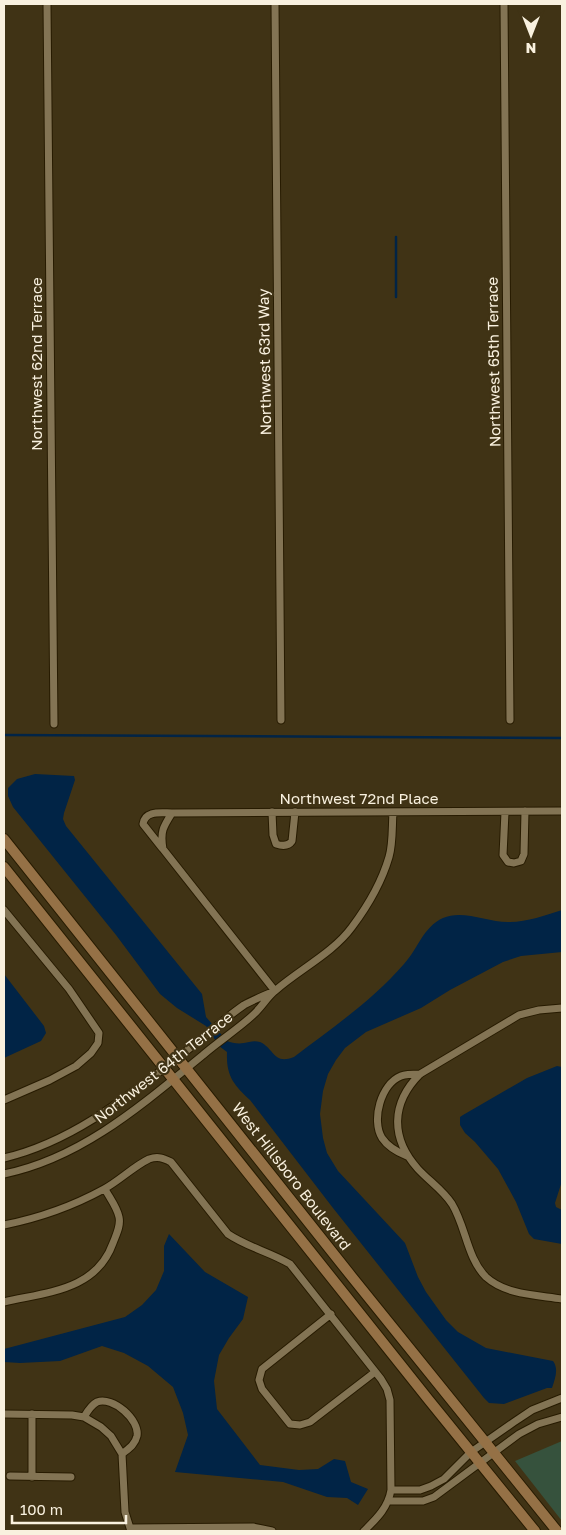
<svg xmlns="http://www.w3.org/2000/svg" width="566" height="1535" font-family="'Golos Text',sans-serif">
<rect width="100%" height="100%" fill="#403315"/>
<path fill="#36523d" d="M562,1441v80l-47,-60z"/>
<path fill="#012446" d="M35,774l39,2 1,4 -11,33 -1,6 3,7 136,168 4,23 21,24c5,2 11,3 17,2 5,-1 10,-3 16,-1 15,7 13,23 34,15 38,-29 79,-57 110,-93 14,-15 19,-37 39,-46 20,-9 46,5 67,4 17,0 36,-7 52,-12v42l-41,4 -18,6 -53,28 -29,18 -55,24 -21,16 -9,12 -8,14 -5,17 -3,23 3,24 4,15 11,18 67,72 13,34 8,15 20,28 12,12 28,16 67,13c6,8 2,18 -1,27h-5l-43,16 -15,-1 -5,-5 -151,-190 -83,-108c-16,-15 -24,-24 -23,-48l-8,-6 -13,-20 -29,-18 -17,-14 -44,-59 -103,-128 -5,-11v-8l9,-9z
M4,974l40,52 2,7 -5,8 -37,17z
M557,1066l5,1v114l-7,22 1,4 6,3v34l-28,-5 -5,-5 -13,-32 -18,-33 -23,-27 -10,-9 -5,-8v-8l3,-2 64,-37z
M169,1234l36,38 43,25 -5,22 -14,19 -10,17 -5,26 3,28 43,56 39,5 19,-1 16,-10 11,2 6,21 17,7 -10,16 -11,-7 -20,-1 -44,-15 -108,-10 13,-37 -5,-22 -10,-26 -25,-21 -24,-13 -22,-7 -42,15 -40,2 -16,-1v-13l121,-32 17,-12 14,-15 8,-19v-25z"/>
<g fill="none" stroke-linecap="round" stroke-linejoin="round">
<path stroke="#012446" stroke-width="2.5" d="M396,237v60
M4,735l558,3"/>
<g stroke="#271b00" stroke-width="9">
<path id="street" d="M47,4l7,720
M275,4l6,716
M504,4l6,716
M272,812l1,23 3,9c6,2 12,3 16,-3l3,-29
M505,812l-2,43 5,7 6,1 7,-2 3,-7 1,-43
M162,848l-19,-24c2,-14 18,-11 29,-11
M4,910l65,79 30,44 -1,10 -7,10 -15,13 -26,14 -46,20
M275,991l-112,-142c-3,-17 0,-22 9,-36l390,-2
M562,1008l-23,2 -20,5 -99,59c-29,29 -30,64 -2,95 11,12 25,21 34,35 14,23 15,54 34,73 20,18 51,18 76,22
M407,1156c-10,-4 -19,-9 -25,-18 -11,-18 -1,-54 19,-62 5,-2 13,-2 19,-2
M4,1158c72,-17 129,-66 186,-110 18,-14 35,-30 54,-43 9,-5 19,-9 28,-13
M4,1174c78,-16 139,-70 199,-119 16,-14 35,-26 50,-40 9,-8 14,-18 23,-25 24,-21 57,-37 76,-63 15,-20 30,-46 37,-70 4,-14 3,-30 4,-45
M4,1225c35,-7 69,-19 100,-36 15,-8 30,-23 45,-30 9,-3 14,-1 22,3l57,72c19,13 42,18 62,30l91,115 6,10 3,11 1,90c-3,18 -15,29 -27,41
M4,1302c42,-10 92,-11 109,-59 3,-8 8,-17 6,-26 -2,-10 -10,-20 -14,-28
M331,1314l-69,55 -3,11 3,9 28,35 10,1 10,-3 65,-50
M4,1414l68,1 12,2 17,10 10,9 11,18 3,58 5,16
M32,1414v63
M84,1417c3,-5 7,-12 13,-15 16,-6 43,18 40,34 -2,9 -9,13 -15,18
M10,1476l61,1
M391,1490h29l11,-4 13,-7 27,-27 43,-30 18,-12 30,-12
M389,1501h34l11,-4 85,-63 19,-10 24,-7
M130,1528l123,-1 19,4"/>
</g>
<g stroke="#271b00" stroke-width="12">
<path id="secondary" d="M4,839l348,438 205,254
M4,867l424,532 107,132"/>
</g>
<use href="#street" stroke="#837454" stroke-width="7"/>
<use href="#secondary" stroke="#957146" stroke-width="10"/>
</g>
<g text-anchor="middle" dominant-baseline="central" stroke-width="4.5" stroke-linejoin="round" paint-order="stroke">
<g font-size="15" fill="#f9f1df" stroke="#403315">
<text transform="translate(264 362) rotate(-91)">Northwest 63rd Way</text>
<text transform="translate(493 362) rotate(-91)">Northwest 65th Terrace</text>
<text transform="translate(36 364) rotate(-90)">Northwest 62nd Terrace</text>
<text x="359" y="798">Northwest 72nd Place</text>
<text transform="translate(163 1067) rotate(-38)">Northwest 64th Terrace</text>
<text transform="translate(292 1176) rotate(52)">West Hillsboro Boulevard</text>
</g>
</g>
<rect width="566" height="1535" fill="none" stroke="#f9f1df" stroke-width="10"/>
<g transform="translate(531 35) rotate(180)" stroke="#403315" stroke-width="4" paint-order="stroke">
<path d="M0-4L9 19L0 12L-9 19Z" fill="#f9f1df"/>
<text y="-8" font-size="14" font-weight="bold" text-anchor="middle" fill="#f9f1df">N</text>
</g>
<path d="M12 1515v8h114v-8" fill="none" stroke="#f9f1df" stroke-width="2.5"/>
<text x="20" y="1515" font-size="15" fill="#f9f1df" stroke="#403315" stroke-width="4" paint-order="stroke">100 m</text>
</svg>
